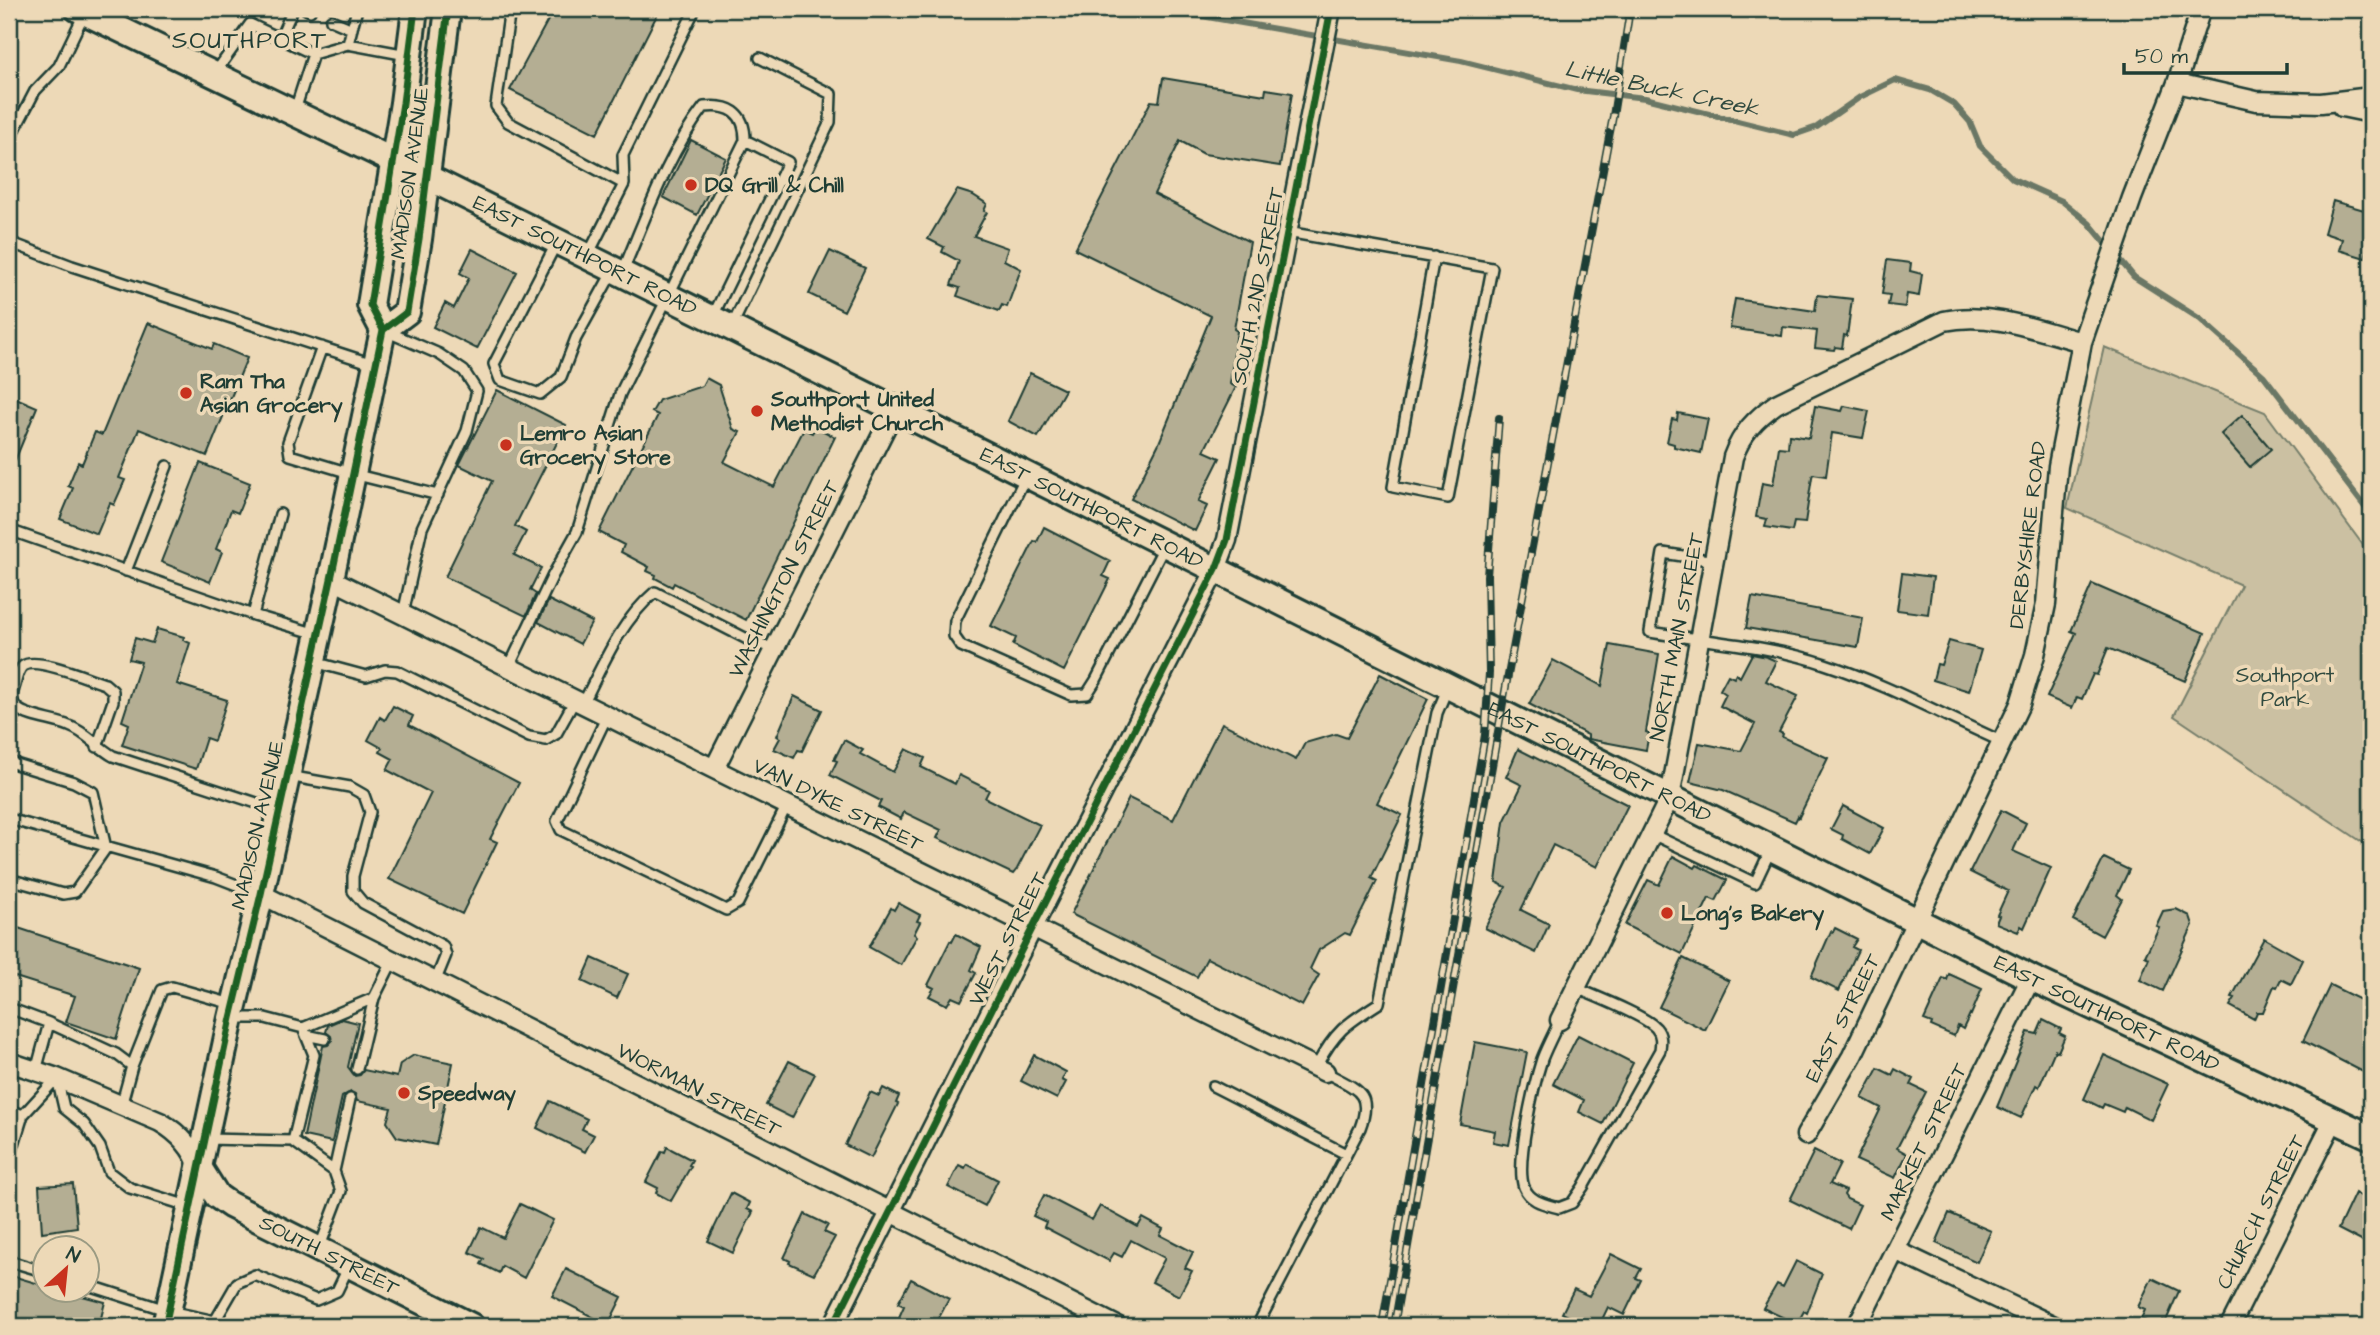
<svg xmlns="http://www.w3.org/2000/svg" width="2380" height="1335" font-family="'Architects Daughter',sans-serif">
<rect width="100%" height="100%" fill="#edd9b7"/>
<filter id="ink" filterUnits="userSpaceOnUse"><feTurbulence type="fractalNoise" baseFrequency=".0143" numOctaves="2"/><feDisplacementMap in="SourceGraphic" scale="14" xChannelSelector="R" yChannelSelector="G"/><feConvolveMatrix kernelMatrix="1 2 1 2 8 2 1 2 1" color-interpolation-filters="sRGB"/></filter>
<g filter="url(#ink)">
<path fill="#cbc0a2" stroke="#757e6b" stroke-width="2" d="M2104,347l161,65 106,144v292l-197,-132 67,-131 -174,-77z"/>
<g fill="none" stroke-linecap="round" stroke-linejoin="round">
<path stroke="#6b7765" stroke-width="6" d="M1174,9l22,6 265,46 116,29 68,8 149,37 23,-8 43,-30 35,-17 35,10 24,14 16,18 10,24 33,33 49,22 27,22 45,54 66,42 64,57 107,139"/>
</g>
<path fill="#b4ae93" stroke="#1f3d34" stroke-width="2" d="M554,9h106l-63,125 -87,-44z
M1163,78l102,17 1,-6 26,4 -12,73 -76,-12 -24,-13 -26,53 96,48 -16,87 3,2 -7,53 6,3 -32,64 16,7 -22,44 9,4 -12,25 -64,-32 28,-56 52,-127 -136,-67 76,-148 8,1z
M691,140l35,18 -29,57 -34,-18z
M957,190l16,5 14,9 -3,7 3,1 -13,24 34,12 -4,12 17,9 -14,38 -5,-2 -3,6 -42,-15 3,-8 -9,-3 8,-24 -17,-9 2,-5 -16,-8z
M2333,201l38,11v34l-3,-1 -3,13 -26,-8 3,-11 -18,-6z
M472,249l45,23 -40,77 -44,-22 12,-24 9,5 15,-30 -9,-5z
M830,251l35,17 -21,43 -35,-17z
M1887,260l24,3 -1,8 12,3 -3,22 -12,-2 -2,13 -17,-2 2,-10 -8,-1z
M1817,295l35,4 -5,37 -3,-1 -2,13 -7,-1 -1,3 -19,-2 2,-17 -34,-4 -1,9 -52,-8 5,-29 80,12z
M148,323l64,26 2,-5 33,14 -40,98 -68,-27 -20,49 6,2 -11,25 -4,-2 -13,31 -37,-15 13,-31 -5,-2 10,-24 4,2 13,-32 7,3z
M1030,373l35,17 -27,47 -30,-16z
M706,378l13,7 14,44 7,3 -16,30 50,25 30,-58 8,4 4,-6 19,10 -89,183 -72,-37 -2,4 -17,-9 1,-3 -9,-4 2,-4 -28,-15 3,-7 -25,-13 59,-117 -6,-3 7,-12 43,-14z
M497,390l69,35 -51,101 11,6 -12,23 27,13 -11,22 6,4 -10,22 -81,-39 47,-96 -33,-16z
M9,395l28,12 -28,68z
M1815,406l27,5 2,-5 25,5 -6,27 -31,-5 -6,43 -13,-2 -1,3 -7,46 -11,-1 -2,9 -27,-4 2,-8 -11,-2 6,-34 11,2 6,-38 9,1 1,-13 20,3z
M1678,413l30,6 -7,34 -27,-6v-3l-7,-2 5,-23 5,1z
M2242,415l29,34 -21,18 -29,-33z
M200,463l50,20 -12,30 -7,-3 -15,39 6,3 -12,30 -49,-20z
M1044,527l66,34 -7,15 7,3 -46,92 -51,-26 3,-7 -25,-12 43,-85 3,1z
M1902,573l31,4 -5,37 -31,-4z
M2092,584l113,49 -20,48 -77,-33 -11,27 -4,-1 -11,25 -5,-2 -5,11 -25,-11 29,-64 -5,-2z
M1752,597l111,21 -5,29 -112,-19z
M549,600l43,22 -12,22 -42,-22z
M157,629l27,8 -1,3 7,3 -13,41 50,16 -13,41 -8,-3 -10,31 -74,-24 7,-21 -7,-3 19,-59 -12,-3 6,-21 17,5z
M1949,641l32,9 -12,41 -36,-11 4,-16 4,1z
M1610,645l49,9 -13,78 3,1 -3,17 -58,-11v-4l-59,-31 24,-44 49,26z
M1752,654l15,3 9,4 -10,20 32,15 -19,36 4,2 -1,3 46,21 -29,59 -1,-1 -3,6 -72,-32 -33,-8 9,-39 42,8 14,-27 -35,-18 6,-12 -6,-4 8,-15 6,3 2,-4 4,3z
M1380,674l48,25 -51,104 25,12 -31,63 6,3 -27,54 -5,-2 -26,17 -9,19 9,6 -17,31 -95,-48 -10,19 -126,-63 58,-116 44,22 49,-97 74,37 9,-17 31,-9 11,4z
M794,696l28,14 -20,41 -4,-1 -4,8 -20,-9 6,-11 -3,-2z
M393,706l20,10 -4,9 110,58 -29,56 7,3 -35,72 -73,-35 42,-86 -44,-23 6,-11 -13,-7 2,-4 -14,-8 12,-23 5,3z
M844,740l19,10 -3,4 33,18 13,-23 19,9 -4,9 34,17 4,-9 30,15 -4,8 55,27 -23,44 -4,5 -76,-36 4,-8 -37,-18 -3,7 -23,-12 3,-6 -51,-26 7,-14 -3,-1z
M1518,749l110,56 -31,62 -44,-22 -32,65 28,14 -13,29 -51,-25 21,-41 -10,-5 8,-60 18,-37 -16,-8z
M1843,806l41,22 -14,26 -28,-15 1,-4 -12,-6z
M2001,810l25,13 -13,28 38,17 -27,60 -3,-2 -3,6 -22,-9 3,-7 -2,-1 11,-24 -38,-19z
M1673,856l22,12 2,-3 30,15 -11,21 -7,-3 -27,56 -57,-29 23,-45 11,5z
M2104,858l25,12 -12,25 5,4 -20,37 -29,-16z
M898,903l22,12 -3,6 3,1 -6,12 3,2 -16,29 -32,-18 22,-39 3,2z
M2176,909l14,7 3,9 -30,66 -23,-11 9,-22 -4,-2 14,-29 -3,-1 7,-15z
M9,925l130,43 -23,71 -50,-17 9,-26 -66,-21z
M1835,928l22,11 -5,8 6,3 -19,41 -28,-14 20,-46 2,1z
M956,934l25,13 -10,23 5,3 -15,28 -9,-4 -5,8 -18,-9 5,-8 -6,-3 22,-44 2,1z
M2264,938l39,22 -12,24 -10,-5 -4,8 -3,-1 -11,26h-6l-3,7 -24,-13 5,-8 -3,-1z
M592,958l36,16 -11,24 -35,-17z
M1683,958l46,23 -24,49 -46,-23z
M1949,974l33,15 -11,26 -1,-1 -7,15 -5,-3 -4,10 -23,-10 1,-3 -8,-3 19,-42 4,2z
M2330,985l41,20v71l-68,-35z
M342,1019l16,4 -10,44 7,9 5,-1 4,-5 33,7 3,-13 14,-9 39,8 -17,82 -39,-8 -10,-15 4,-14 -34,-7 -2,-7 -4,-2 -9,5 -10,45 -28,-6 19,-90 5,-1 4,-4 -1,-5 -5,-4 2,-7z
M2043,1020l18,9 -2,4 6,3 -7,16 -3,-2 -16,37 -3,-2 -15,33 -24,-11 31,-75 9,2z
M1578,1035l55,28 -30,61 -24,-12 5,-12 -31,-16z
M1475,1042l52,10 -18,93 -16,-3 2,-11 -35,-7z
M1034,1055l32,17 -4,8 4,2 -9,17 -36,-18z
M2104,1055l64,29 -17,36 -26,-13 -2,5 -19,-8 -2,4 -18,-9z
M789,1061l26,13 -23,44 -26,-13z
M1878,1068l14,7 3,-6 19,10 -3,6 15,7 -29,56 10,6 -12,24 -39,-18 25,-52 -19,-10z
M883,1088l16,8 -3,7 2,1 -27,54 -26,-13 25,-53 9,4z
M550,1101l37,18 -5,10 12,6 -9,17 -48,-24z
M667,1147l25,13 -3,5 2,1 -20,35 -15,-8 2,-5 -12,-6 16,-31 3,1z
M1814,1151l26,13 -10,20 16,7 -2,4 3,4 13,6 -11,24 -59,-29z
M967,1164l31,16 -13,26 -37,-19 11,-22 6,3z
M73,1184l4,43 -35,5 -3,-46z
M731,1193l19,10 -3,6 6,3 -20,41 -25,-12z
M2355,1193l16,9v44l-33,-17z
M1044,1195l48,25 8,-14 38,21 5,-9 20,11 -3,6 33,17 -8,16 7,3 -13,25 -27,-14 13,-24 -34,-18 -9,17 -8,-4 -5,8 -65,-34 2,-5 -13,-6z
M520,1204l33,16 -29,58 -22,-12 -3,7 -18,-9 3,-5 -15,-7 12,-25 22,11z
M1949,1213l42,18 -14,31 -41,-19z
M805,1214l23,11 -4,7 11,5 -21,37 -25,-11 1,-2 -6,-3z
M1611,1254l30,15 -5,9 5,2 -17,35 -16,-8 -9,19h-10l-27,-13 12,-24 15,7z
M1796,1261l26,13 -15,39 -3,-2 -7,13 -34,-16 14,-24 6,3z
M566,1269l56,28 -14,28 -56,-29z
M9,1275l37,11v4h14l45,12 -6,24h-74l-16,-4z
M2152,1278l27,13 -13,30 -3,-1 -3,6 -19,-7 4,-9 -7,-3z
M911,1279l38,20 -13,24 -7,-4 -4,7h-30l9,-20 -6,-3z"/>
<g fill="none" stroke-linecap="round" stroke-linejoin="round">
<g stroke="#1f3d34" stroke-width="14">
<path id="lane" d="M306,9l4,2
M357,9l-9,35 59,11
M510,9l-14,97 12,16 116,62
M331,20l21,9
M280,38l13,-29
M313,54l35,-10
M215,73l35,-49 63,30 -18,56
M9,141l26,-50 24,-25 25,-52
M1287,232l205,36 -44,230 -55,-11 41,-230
M9,242l63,24 304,99
M556,244l-62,120 6,16 40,14 21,-17 15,-39 37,-67
M588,255l36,-71 -1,-29 72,-146
M712,318l76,-156 -43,-22
M732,326l98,-204 1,-28 -71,-36
M388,332l51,22 25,17 13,20 -10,40 -45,97 -19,86
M322,347l-34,95 2,13 63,19 85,21
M1026,476l-71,145 -1,15 7,10 110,49 16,-1 9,-14 69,-135
M9,530l244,85 64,19
M1715,561l-52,-8 -13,79c59,10 119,13 175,32 61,20 119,52 178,78
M126,571l41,-105
M253,615l27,-101
M314,662l52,14 19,-6 12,1 132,66 17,3 10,-6 19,-34
M509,667l44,-92 24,-43 43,-138 125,-254c0,-28 -16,-36 -41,-33 -37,48 -58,110 -82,166
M583,704c20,-40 37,-82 72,-112l92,47 27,10
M607,716l-50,105 4,9 165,80 12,-7 49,-98
M97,747l16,-46v-10l-8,-7c-16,-5 -69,-28 -82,-18 -5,4 -6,12 -8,19 -3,9 -5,17 3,24 11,9 38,11 51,17 17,6 28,21 44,30l165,54
M9,762l65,20 19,10 13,56 -31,44 -12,2 -54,-15
M288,776l62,11 14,8 6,17 -17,64v15l10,12 80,43 3,9 -11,27
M9,819l207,58 44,17
M1652,834l103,49 16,-34
M9,1008l40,15 -13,48
M1560,1020c-6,13 -13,26 -18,39 -8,25 -27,105 -18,128 6,15 21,17 35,21l13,-5 11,-16 77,-137c1,-8 2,-15 -4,-22 -12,-13 -62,-32 -80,-40
M49,1023l67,31 16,12 -11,40
M303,1028l71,-30 19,-38
M306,1035l19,4
M132,1066l30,-76 10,-3 60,17
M1316,1067c19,-36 30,-43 63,-64l58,-290 11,-26
M357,1069l17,-71
M57,1078l7,30 20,16 16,23 9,25 21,16 58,18
M1213,1086l133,68
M9,1110l14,5 33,-36
M206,1139l87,2 21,-86 -11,-27 -38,-10h-33
M293,1141l41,30 7,20 -22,58
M9,1161l14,-46
M334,1171l16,-72
M9,1261l37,11
M88,1285l81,26 46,10 -1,5
M215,1321l22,-38 18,-8 61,25 21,-9 12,-25
M1257,1326l103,-198c14,-37 -5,-39 -35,-56"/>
</g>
<g stroke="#1f3d34" stroke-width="23">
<path id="street" d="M2177,83l79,18 65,2 50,-6
M2342,107l29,6
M331,579l994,493
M714,769l181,-360
M261,894l856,432
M1560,1020l110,-223 63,-340c9,-24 22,-38 43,-53l168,-83c46,-10 93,9 138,21
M9,1062l48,16 103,44c19,11 33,26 40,47
M1806,1135l46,-79 168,-352 15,-49 11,-51 12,-138 24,-124 50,-144 45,-115 24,-74
M1895,1250l159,76
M833,1326l200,-399 183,-358 11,-29 104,-531
M1857,1326l174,-348
M2230,1326l104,-207"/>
</g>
<g stroke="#1f3d34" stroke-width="30">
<g id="secondary">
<path id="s1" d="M78,9l349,168 468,232 1136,569 340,159"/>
<path d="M383,330l24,-18 12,-73 29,-230"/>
<path id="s2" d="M200,1169l17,27 13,9 241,121"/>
<path d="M165,1326l66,-308 30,-124 70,-315 52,-249 -13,-25 33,-202 12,-94"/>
</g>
</g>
<use href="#lane" stroke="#edd9b7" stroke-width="9"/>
<use href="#street" stroke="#edd9b7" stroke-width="18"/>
<use href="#secondary" stroke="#edd9b7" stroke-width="24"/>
<g stroke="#1f3d34" stroke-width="8">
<path id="rail" d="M1382,1326l103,-591 4,-62 -2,-97 12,-158
M1394,1326l112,-640 107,-570 17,-107"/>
</g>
<use href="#rail" stroke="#edd9b7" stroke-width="5" stroke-dasharray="16" stroke-linecap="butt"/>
<g stroke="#edd9b7" stroke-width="11">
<path id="cycleway" d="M383,330l24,-18 12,-73 29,-230
M165,1326l66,-308 30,-124 70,-315 52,-249 -13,-25 33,-202 12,-94
M833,1326l200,-399 183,-358 11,-29 104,-531"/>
</g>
<use href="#cycleway" stroke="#1b5e20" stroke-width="7"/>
</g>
</g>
<g fill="#c8321e" stroke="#edd9b7" stroke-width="2.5">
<circle cx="691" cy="185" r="7"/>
<circle cx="186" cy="393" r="7"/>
<circle cx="757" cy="411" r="7"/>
<circle cx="506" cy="445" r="7"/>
<circle cx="1667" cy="913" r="7"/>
<circle cx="404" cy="1093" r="7"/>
</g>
<g text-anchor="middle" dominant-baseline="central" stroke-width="7" stroke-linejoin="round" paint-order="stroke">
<g font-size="21" fill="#1f3d34" stroke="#edd9b7">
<text transform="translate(410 173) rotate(-82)">MADISON AVENUE</text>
<text stroke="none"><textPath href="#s1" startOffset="564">EAST SOUTHPORT ROAD</textPath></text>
<text transform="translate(1258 286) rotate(-79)">SOUTH 2ND STREET</text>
<text stroke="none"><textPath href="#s1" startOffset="1130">EAST SOUTHPORT ROAD</textPath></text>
<text transform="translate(2028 535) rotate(-83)">DERBYSHIRE ROAD</text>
<text transform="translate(784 579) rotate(-63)">WASHINGTON STREET</text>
<text transform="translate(1677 637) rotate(-79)">NORTH MAIN STREET</text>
<text stroke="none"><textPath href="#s1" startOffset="1698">EAST SOUTHPORT ROAD</textPath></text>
<text transform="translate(838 805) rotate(26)">VAN DYKE STREET</text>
<text transform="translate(258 825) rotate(-77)">MADISON AVENUE</text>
<text transform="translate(1008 939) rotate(-63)">WEST STREET</text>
<text stroke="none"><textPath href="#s1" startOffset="2264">EAST SOUTHPORT ROAD</textPath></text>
<text transform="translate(1843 1018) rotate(-63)">EAST STREET</text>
<text transform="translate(699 1090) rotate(27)">WORMAN STREET</text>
<text transform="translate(1924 1142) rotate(-64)">MARKET STREET</text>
<text transform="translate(2261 1212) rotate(-63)">CHURCH STREET</text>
<text stroke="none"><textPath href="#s2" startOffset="159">SOUTH STREET</textPath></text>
</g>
<g font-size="21" font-weight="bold" fill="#1f3d34" stroke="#edd9b7" text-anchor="start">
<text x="705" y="185">DQ Grill &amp; Chill</text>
<text x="200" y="381">Ram Tha<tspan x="200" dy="24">Asian Grocery</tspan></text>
<text x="771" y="399">Southport United<tspan x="771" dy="24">Methodist Church</tspan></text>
<text x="520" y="433">Lemro Asian<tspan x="520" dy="24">Grocery Store</tspan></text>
<text x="1681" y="913">Long's Bakery</text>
<text x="418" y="1093">Speedway</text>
</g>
<g font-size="21" fill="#304a3f" stroke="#edd9b7">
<text x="2285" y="675">Southport<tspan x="2285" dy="24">Park</tspan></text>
</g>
<g font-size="23" font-style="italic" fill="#324b40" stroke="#edd9b7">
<text transform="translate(1662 89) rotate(12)">Little Buck Creek</text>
</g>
<g font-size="24" letter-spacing="2" fill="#1f3d34" stroke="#edd9b7">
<text x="250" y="41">SOUTHPORT</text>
</g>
</g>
<rect width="2380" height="1335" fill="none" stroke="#edd9b7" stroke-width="35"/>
<rect x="18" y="18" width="2345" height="1300" fill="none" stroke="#1f3d34" stroke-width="2.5" filter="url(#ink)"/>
<g transform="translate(66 1269) rotate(27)"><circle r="33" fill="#edd9b7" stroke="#9b9b83" stroke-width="2"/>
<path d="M0-5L12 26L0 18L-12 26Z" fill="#c8321e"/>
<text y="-10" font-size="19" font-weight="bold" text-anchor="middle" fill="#1f3d34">N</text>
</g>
<path d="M2124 63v10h163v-10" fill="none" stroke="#1f3d34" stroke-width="3.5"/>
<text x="2135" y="63" font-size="21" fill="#1f3d34" stroke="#edd9b7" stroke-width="5" paint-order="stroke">50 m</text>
</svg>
